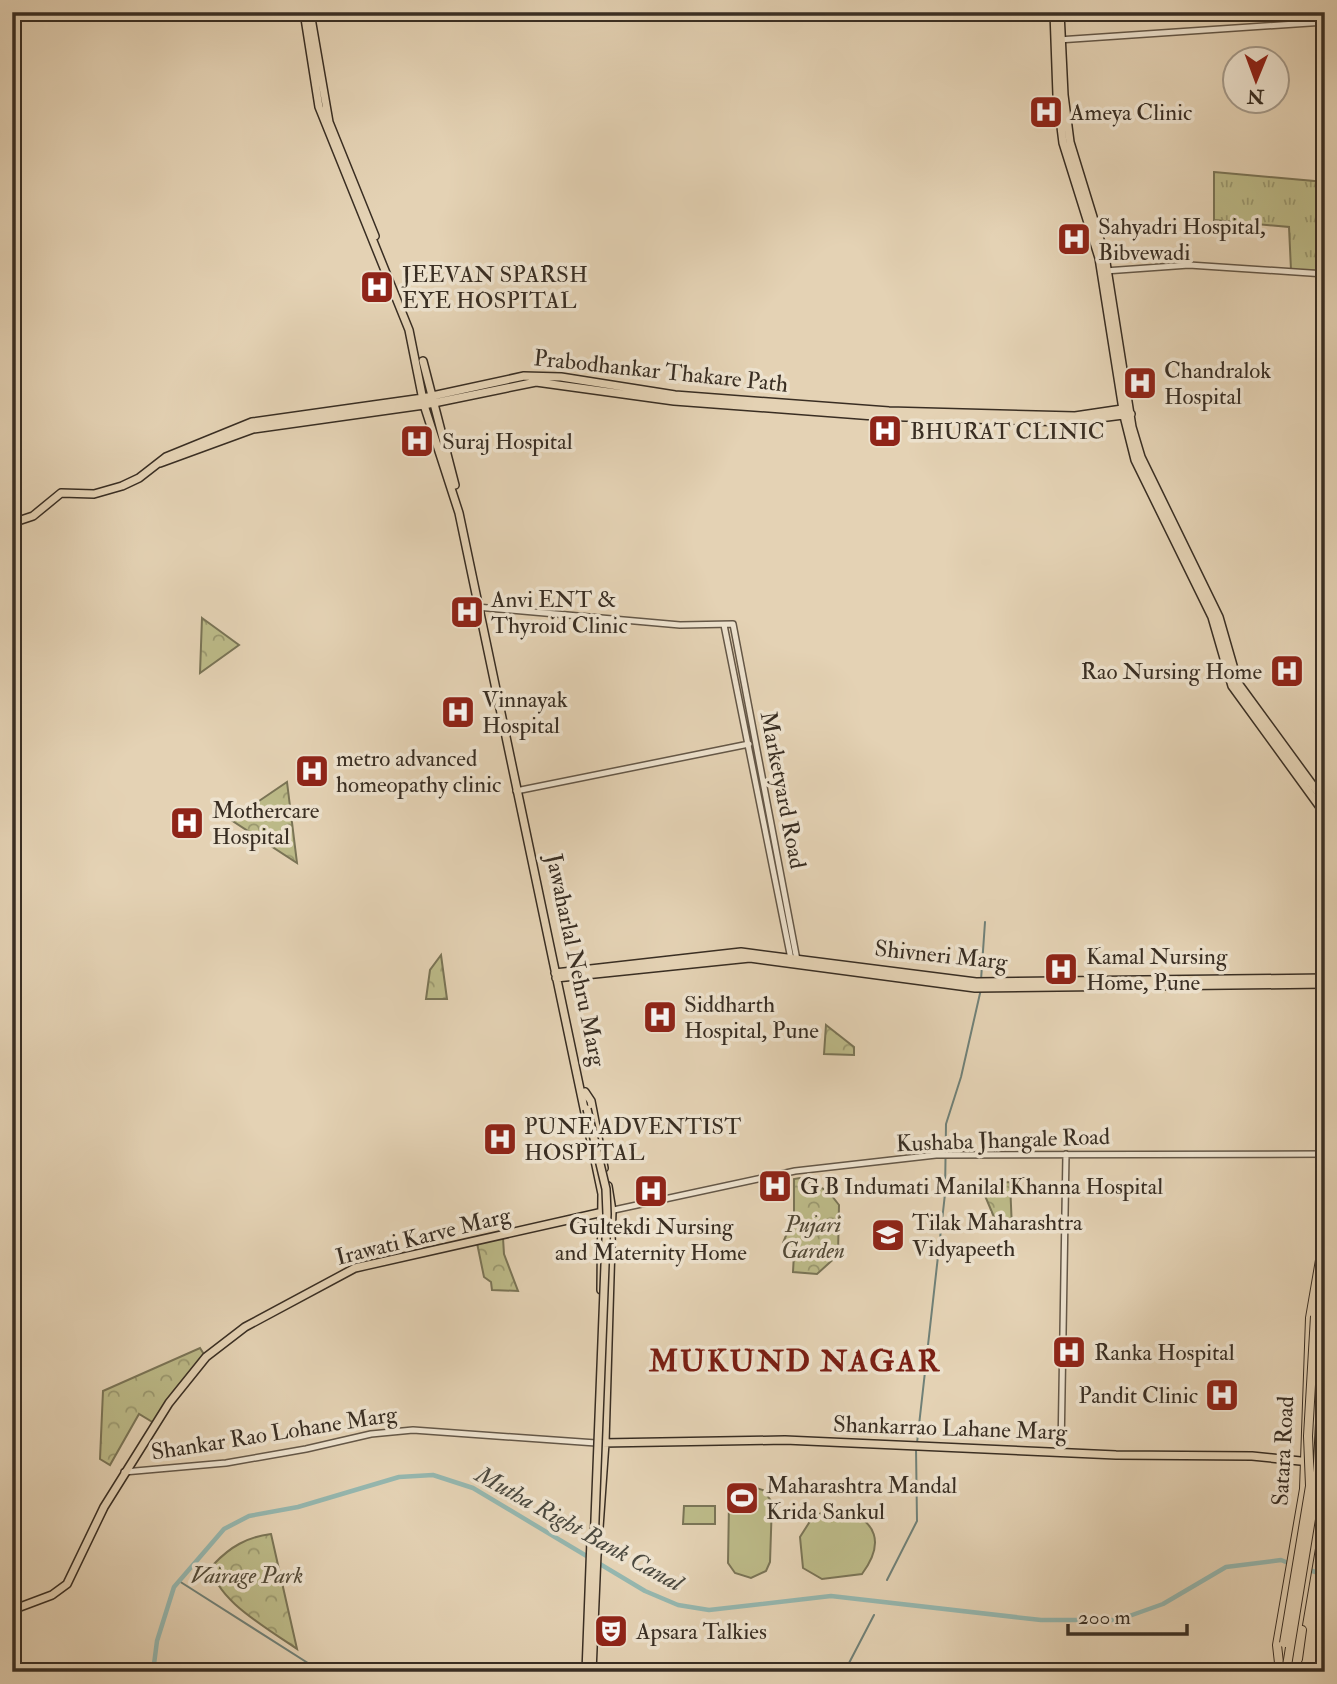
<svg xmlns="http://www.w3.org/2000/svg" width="1337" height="1684" font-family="'IM FELL Double Pica',serif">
<defs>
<pattern id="grass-tufts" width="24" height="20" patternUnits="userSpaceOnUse" patternTransform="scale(1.75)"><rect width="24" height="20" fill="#bcba88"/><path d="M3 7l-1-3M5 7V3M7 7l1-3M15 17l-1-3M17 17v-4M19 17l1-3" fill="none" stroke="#9a986f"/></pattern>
<pattern id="forest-crowns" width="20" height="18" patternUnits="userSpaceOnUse" patternTransform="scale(1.75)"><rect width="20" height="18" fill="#bcba88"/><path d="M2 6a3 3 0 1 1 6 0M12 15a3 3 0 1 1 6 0" fill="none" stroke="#9a986f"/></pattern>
</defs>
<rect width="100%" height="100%" fill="#e4d2b4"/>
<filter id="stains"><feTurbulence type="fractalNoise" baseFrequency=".00286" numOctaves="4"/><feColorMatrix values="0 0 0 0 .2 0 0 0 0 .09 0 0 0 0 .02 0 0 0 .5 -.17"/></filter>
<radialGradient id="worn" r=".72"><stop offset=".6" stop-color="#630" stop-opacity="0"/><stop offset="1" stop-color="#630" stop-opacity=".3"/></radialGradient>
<path fill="url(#grass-tufts)" stroke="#7a7456" stroke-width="2" d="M1214,172l111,10v89l-34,-1 -2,-43 -75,-7z"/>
<path fill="url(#forest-crowns)" stroke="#7a7456" stroke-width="2" d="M202,618l37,27 -39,28z
M287,782l10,81 -66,-43z
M441,955l6,44h-21l4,-29z
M826,1025l28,22v8l-30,-1z
M800,1178l28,13 11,14 -1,50 -21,19 -24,-2 1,-18h-11v-11l11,-27v-37z
M1010,1182l2,47 -18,-12 -14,-33z
M503,1238l1,16 14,37 -26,-1 -1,-8 -7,-5 -7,-34z
M200,1348l5,8 -51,67 -15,-9 -29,51 -10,-6 3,-68z
M271,1534l26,115c-22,-16 -91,-54 -83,-85 16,-17 33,-27 57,-30z"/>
<path fill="#bcba88" stroke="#7a7456" stroke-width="2" d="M746,1485l17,5 9,12 -2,60 -4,9 -15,7 -16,-5 -7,-10 1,-60 4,-9z
M684,1506h31v18h-32z
M842,1508c35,13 43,35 20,66l-40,5 -19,-11 -3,-31 14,-22z"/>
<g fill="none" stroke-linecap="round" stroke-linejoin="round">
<path stroke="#708077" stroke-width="2" d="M981,980l4,-58
M917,1443l28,-249 1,-70 15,-47 20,-88
M887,1580l30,-59 -1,-73
M179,1581l143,91
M847,1672l1,-7 26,-50"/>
<path stroke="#95b7af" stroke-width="4.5" d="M1306,1569l19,6
M153,1672l4,-31 17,-54 50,-58 25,-13 49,-9 101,-30 34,-2 40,13 172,103 33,14 31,5 122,-14 210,24h77l45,-16 63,-37 55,-7 10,4"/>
<g stroke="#645747" stroke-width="8">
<path id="minor" d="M1058,40l267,-18
M1105,271l84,-6 136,9
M477,607l203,18 53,-1 64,336
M724,625l67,334
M516,791l233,-47
M609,1211l186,-40 141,-16 389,-1
M1061,1451l5,-297
M124,1472l102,-9 80,-14 65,-15 42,-4 183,13"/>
</g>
<g stroke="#392e23" stroke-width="10">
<path id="major" d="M304,12l15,95 90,223 15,75 35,108 143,681 -1,96
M310,12l19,110 46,114
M1054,12l3,83 6,48 36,115 25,158 11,44 77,157 20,69 93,128
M1060,12l4,83 6,47 35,114 27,171 9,30 78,160 19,66 87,119
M423,361l32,124
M160,463l93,-34 171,-24 112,-23 138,19 200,15 194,6 63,-8
M12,523l21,-7 28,-23 33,1 28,-8 17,-8 27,-21 86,-35 171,-24 101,-22 37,1 114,18 214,16 186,5 54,-8
M555,973l186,-21 235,30 349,-4
M556,978l194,-20 225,30 350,-4
M585,1092l6,9 13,67
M602,1443l183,-3 331,15 136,1 58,6
M597,1556l8,-113 7,-232 -4,-25
M12,1610l40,-15 15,-11 37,-77 65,-104 37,-46 39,-30 110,-59 248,-56
M586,1672l5,-132
M592,1672l5,-118"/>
</g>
<g stroke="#392e23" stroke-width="10">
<path id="highway" d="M1324,1345l1,-50
M1298,1659l4,-29
M868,1672l42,-4 59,4
M1280,1672l-3,-27 27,-156 6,-171 15,-87
M1290,1672l31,-183 2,-50"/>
</g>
<use href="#minor" stroke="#ede2ce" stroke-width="5"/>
<use href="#major" stroke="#e4d2b4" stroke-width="7"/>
<use href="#highway" stroke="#e4d2b4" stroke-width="8"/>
<g stroke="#392e23" stroke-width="10" stroke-linecap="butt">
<path id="major-bridge" d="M587,1109l19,80 1,25 -13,331"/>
</g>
<g stroke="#392e23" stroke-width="10" stroke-linecap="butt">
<path id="highway-bridge" d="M1284,1643l26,-157 -2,-50 7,-120
M1286,1672l31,-190 7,-137"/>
</g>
<use href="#major-bridge" stroke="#e4d2b4" stroke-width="7"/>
<use href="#highway-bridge" stroke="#e4d2b4" stroke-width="8"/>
</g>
<defs>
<g id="hospital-square" transform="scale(1.75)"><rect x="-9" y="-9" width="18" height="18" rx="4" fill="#8f2418" stroke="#ede2ce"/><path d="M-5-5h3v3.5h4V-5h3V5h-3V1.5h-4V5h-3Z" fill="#fff"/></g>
<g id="university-square" transform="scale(1.75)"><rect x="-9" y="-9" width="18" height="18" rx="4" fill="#8f2418" stroke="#ede2ce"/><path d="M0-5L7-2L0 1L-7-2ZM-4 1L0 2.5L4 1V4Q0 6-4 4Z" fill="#fff"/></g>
<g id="stadium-square" transform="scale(1.75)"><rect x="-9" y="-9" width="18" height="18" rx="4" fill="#8f2418" stroke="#ede2ce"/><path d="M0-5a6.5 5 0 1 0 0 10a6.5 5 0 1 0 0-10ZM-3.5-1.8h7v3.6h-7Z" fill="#fff"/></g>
<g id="theatre-square" transform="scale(1.75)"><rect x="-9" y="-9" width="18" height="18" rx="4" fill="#8f2418" stroke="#ede2ce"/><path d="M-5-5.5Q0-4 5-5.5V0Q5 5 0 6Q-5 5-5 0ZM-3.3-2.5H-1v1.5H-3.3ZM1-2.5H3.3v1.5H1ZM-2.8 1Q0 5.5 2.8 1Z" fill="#fff"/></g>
</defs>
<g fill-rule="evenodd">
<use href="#hospital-square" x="1046" y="112"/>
<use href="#hospital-square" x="1074" y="239"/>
<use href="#hospital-square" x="377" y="287"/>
<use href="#hospital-square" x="1140" y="383"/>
<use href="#hospital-square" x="885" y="431"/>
<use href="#hospital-square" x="417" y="441"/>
<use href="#hospital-square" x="467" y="612"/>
<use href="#hospital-square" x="1287" y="671"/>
<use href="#hospital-square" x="458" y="712"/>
<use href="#hospital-square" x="312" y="771"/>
<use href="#hospital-square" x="187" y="823"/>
<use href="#hospital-square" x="1061" y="969"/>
<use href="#hospital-square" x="660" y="1017"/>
<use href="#hospital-square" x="500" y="1139"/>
<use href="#hospital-square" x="775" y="1186"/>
<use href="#hospital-square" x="651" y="1191"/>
<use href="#university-square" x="888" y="1235"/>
<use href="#hospital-square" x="1069" y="1352"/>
<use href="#hospital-square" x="1222" y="1395"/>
<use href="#stadium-square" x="742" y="1498"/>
<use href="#theatre-square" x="611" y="1631"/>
</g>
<g text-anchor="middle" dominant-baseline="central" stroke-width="7" stroke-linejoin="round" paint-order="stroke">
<g font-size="23" fill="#392e23" stroke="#ede2ce" text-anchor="start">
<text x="1070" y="112">Ameya Clinic</text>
<text x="1098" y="226">Sahyadri Hospital,<tspan x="1098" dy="26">Bibvewadi</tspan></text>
<text x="402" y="274">JEEVAN SPARSH<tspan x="402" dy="26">EYE HOSPITAL</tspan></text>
<text x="1164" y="370">Chandralok<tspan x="1164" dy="26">Hospital</tspan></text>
<text x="910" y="431">BHURAT CLINIC</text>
<text x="442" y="441">Suraj Hospital</text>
<text x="491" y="599">Anvi ENT &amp;<tspan x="491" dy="26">Thyroid Clinic</tspan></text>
<text x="1262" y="671" text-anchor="end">Rao Nursing Home</text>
<text x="482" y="699">Vinnayak<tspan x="482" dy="26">Hospital</tspan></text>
<text x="336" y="758">metro advanced<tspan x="336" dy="26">homeopathy clinic</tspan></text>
<text x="212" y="810">Mothercare<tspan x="212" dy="26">Hospital</tspan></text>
<text x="1086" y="956">Kamal Nursing<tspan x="1086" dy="26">Home, Pune</tspan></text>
<text x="684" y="1004">Siddharth<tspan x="684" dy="26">Hospital, Pune</tspan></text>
<text x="524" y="1126">PUNE ADVENTIST<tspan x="524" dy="26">HOSPITAL</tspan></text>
<text x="800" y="1186">G B Indumati Manilal Khanna Hospital</text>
<text x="912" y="1222">Tilak Maharashtra<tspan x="912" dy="26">Vidyapeeth</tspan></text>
<text x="651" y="1226" text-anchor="middle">Gultekdi Nursing<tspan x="651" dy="26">and Maternity Home</tspan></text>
<text x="1094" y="1352">Ranka Hospital</text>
<text x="1198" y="1395" text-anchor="end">Pandit Clinic</text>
<text x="766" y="1485">Maharashtra Mandal<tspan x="766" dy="26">Krida Sankul</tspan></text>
<text x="636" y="1631">Apsara Talkies</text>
</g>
<g font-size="23" fill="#392e23" stroke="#ede2ce">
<text transform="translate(661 371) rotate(6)">Prabodhankar Thakare Path</text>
<text transform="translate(783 790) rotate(79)">Marketyard Road</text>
<text transform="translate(941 955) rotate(6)">Shivneri Marg</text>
<text transform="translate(576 960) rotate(78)">Jawaharlal Nehru Marg</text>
<text transform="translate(1003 1140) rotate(-2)">Kushaba Jhangale Road</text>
<text transform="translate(423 1236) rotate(-14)">Irawati Karve Marg</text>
<text transform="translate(950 1428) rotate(2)">Shankarrao Lahane Marg</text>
<text transform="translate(274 1433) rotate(-9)">Shankar Rao Lohane Marg</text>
<text transform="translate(1283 1451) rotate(-87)">Satara Road</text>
</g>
<g font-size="23" font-style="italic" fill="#534a37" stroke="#ede2ce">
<text x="813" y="1224">Pujari<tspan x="813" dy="26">Garden</tspan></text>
<text x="247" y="1575">Vairage Park</text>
</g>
<g font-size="24" font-style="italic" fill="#4b493f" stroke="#ede2ce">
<text transform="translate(579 1529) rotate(29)">Mutha Right Bank Canal</text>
</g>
<g font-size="30" font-weight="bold" letter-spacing="2" fill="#7a1f14" stroke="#ede2ce">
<text x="795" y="1361">MUKUND NAGAR</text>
</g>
</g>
<rect width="1337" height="1684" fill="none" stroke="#e4d2b4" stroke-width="42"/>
<rect x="14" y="14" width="1309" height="1656" fill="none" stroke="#392e23" stroke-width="3.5"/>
<rect x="21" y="21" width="1295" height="1642" fill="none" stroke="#392e23" stroke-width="2"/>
<g transform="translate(1256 80) rotate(181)"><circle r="33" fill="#ede2ce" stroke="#a59a8a" stroke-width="2"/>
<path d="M0-5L12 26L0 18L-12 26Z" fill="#8f2418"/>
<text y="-10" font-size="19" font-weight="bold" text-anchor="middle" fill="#392e23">N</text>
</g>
<path d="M1068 1624v10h119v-10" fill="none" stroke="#392e23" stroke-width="3.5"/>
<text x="1078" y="1624" font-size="21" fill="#392e23" stroke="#ede2ce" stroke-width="5" paint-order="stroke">200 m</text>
<rect width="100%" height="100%" filter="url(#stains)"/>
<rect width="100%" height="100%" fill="url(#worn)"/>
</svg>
